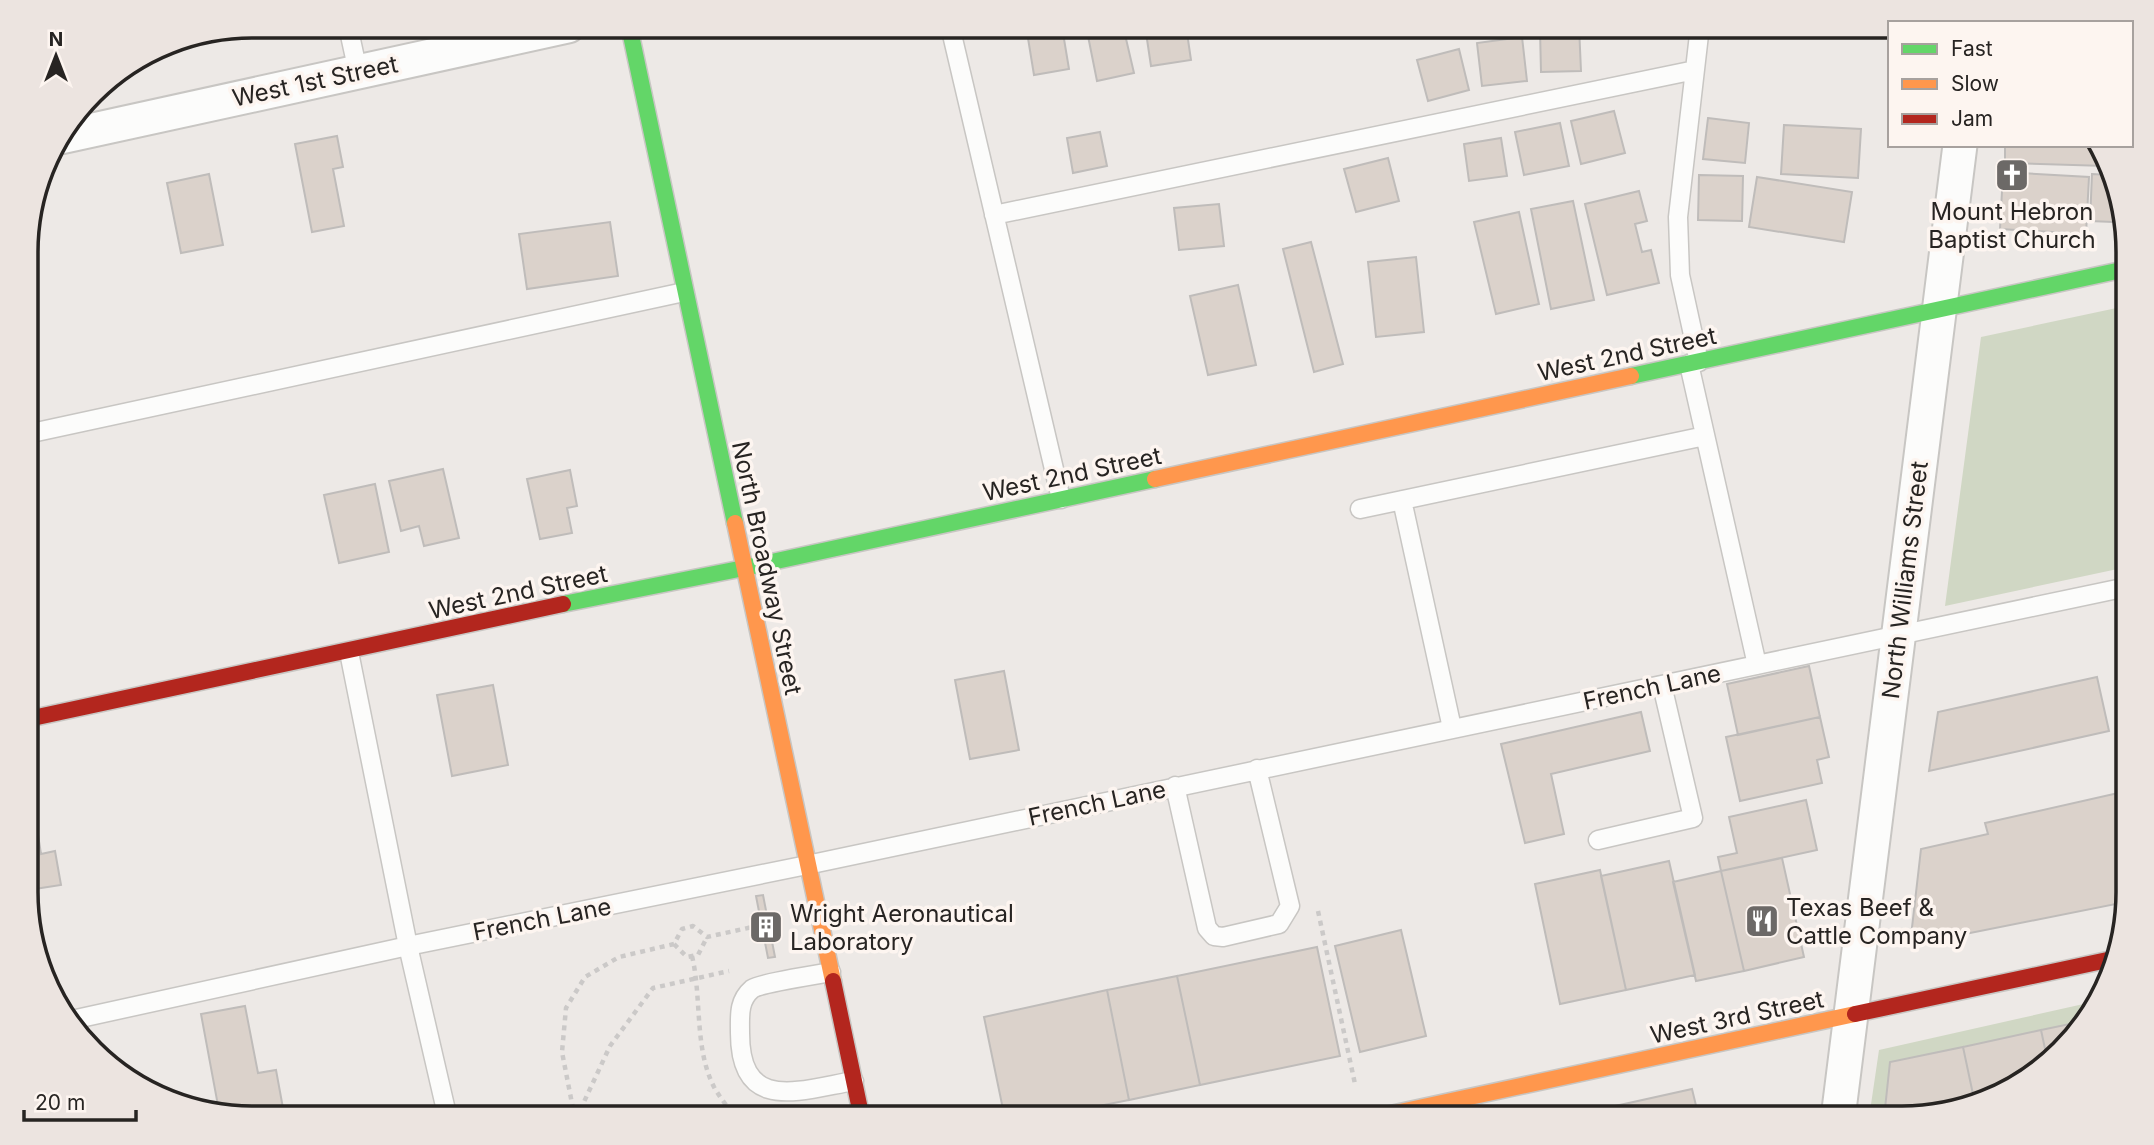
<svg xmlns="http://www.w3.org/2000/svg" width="2154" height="1145" font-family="Inter,sans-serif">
<rect width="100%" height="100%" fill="#ede9e6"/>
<path fill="#d0d7c4" d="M2126,306l1,261 -182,39 36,-269z
M2097,1001l-70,80 -111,37h-47l10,-68z"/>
<path fill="#dbd2cb" stroke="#bfbcba" stroke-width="2" d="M1026,26h54l1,4 -18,3 6,36 -35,6z
M1086,26h37l11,47 -37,8z
M1145,26h41l5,34 -40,6z
M1204,26h39l1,8 -38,4z
M1564,26h15l2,45 -40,1 -1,-42 24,-1z
M1522,37l5,44 -45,5 -5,-43z
M1459,49l10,41 -41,11 -11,-41z
M1614,111l11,42 -44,11 -10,-43z
M1708,118l41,5 -4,40 -42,-4z
M1560,123l9,43 -45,9 -9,-43z
M1784,125l77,4 -3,49 -77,-4z
M1100,132l7,34 -34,7 -6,-35z
M337,136l6,31 -10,2 11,57 -32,6 -17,-88z
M1501,138l6,38 -38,5 -5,-37z
M2005,145h92l8,21 -100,-3z
M1388,158l11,43 -43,11 -12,-43z
M2003,172l86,5 -3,57 -86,-5z
M209,174l14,71 -42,8 -14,-70z
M2092,174l16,1 6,18 -1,29 -23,-1z
M1699,175l44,1 -1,45 -44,-1z
M1757,177l95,15 -8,50 -95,-15z
M1639,191l8,30 -12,3 7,28 9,-2 8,33 -52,12 -22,-91z
M1573,201l21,99 -43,9 -20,-100z
M1219,204l5,42 -45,4 -5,-42z
M1519,212l20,92 -43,10 -22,-92z
M610,222l8,54 -91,13 -8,-55z
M1311,242l32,122 -29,8 -31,-123z
M1416,257l8,75 -48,5 -8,-75z
M1238,285l18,80 -48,10 -18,-79z
M443,469l16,69 -35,8 -5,-20 -18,5 -12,-50z
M570,470l7,36 -10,2 5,25 -32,6 -13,-60z
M375,484l14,68 -50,11 -15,-68z
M2127,623v24l-5,-23z
M1809,666l11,51 -82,18 -11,-51z
M1004,671l15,79 -49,9 -15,-79z
M2097,677l12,54 -180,40 9,-59z
M493,685l15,80 -56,11 -15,-81z
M1641,712l9,39 -99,23 13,60 -39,9 -24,-99z
M1820,717l9,40 -12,3 5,23 -82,18 -14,-64z
M31,790l10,64 14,-3 6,34 -33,5v-99z
M2127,791l1,102 -2,9 -216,43 11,-96 67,-15 -3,-11z
M1806,800l11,50 -96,21 -3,-14 19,-4 -8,-36z
M1782,858l22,99 -60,14 -23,-100z
M1669,861l26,114 -69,15 -25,-114z
M1600,870l26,120 -66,14 -25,-120z
M1721,871l23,100 -48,10 -23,-99z
M763,895l12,62 -7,1 -12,-62z
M1401,930l25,106 -66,16 -25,-106z
M1317,947l23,109 -140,29 -23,-109z
M1177,976l23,109 -71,15 -22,-110z
M1107,990l22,110 -95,19h-29l-21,-102z
M245,1006l13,67 18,-3 9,49h-33l-33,-8 -18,-97z
M2079,1022l-32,36 -6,-28z
M2041,1030l6,28 -20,23 -53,18 -11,-52z
M1963,1047l11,52 -58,19h-32l6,-56z
M1692,1089l7,29h-138z"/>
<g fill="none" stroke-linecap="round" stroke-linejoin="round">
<g stroke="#c8c6c3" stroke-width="21">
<path id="lane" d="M348,26l10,46
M950,26l111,473
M994,215l701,-145
M1699,362l-19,-87 -2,-58 22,-191
M1689,364l68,301
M27,434l657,-142
M1402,500l50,228
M1360,509l345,-73
M349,652l59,294 40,173
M1175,786l32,142 7,8 9,1 56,-13 11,-18 -33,-137
M1598,840l95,-22 -31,-133
M831,972c-15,3 -70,11 -79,17 -14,12 -12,27 -12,44 0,81 60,57 114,48
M67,1021l341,-75 399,-81 1320,-278"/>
</g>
<g stroke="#c8c6c3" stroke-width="37">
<path id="street" d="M61,137l507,-111
M1838,1118l122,-973"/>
</g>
<g stroke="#c8c6c3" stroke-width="19">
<path id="fast" d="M629,26l106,497
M1631,376l495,-107
M563,604l181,-36 411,-89"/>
</g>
<g stroke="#c8c6c3" stroke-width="19">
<path id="slow" d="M1155,479l476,-103
M735,523l98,458
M1372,1118l483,-104"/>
</g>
<g stroke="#c8c6c3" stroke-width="19">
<path id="jam" d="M28,719l535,-115
M833,981l29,138
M1855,1014l257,-55"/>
</g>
<path stroke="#cbc9c8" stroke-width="4.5" stroke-dasharray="5 5" stroke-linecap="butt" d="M1318,911l37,173
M674,944l13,13 11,-2 9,-18
M692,956c10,42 2,92 22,131 6,11 15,21 22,32
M575,1119l-13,-67 4,-44 19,-31 34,-20 55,-13 8,-15 11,-3 14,11 59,-13
M576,1119l34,-73 43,-58 76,-17"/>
<use href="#lane" stroke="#fcfcfb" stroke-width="18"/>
<use href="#street" stroke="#fcfcfb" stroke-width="33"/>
<use href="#fast" stroke="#63d668" stroke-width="16"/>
<use href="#slow" stroke="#ff974d" stroke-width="16"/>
<use href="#jam" stroke="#b3261e" stroke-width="16"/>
</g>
<defs>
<g id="church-square" transform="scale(1.75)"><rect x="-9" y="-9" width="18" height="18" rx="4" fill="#6c6967" stroke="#fdf5f0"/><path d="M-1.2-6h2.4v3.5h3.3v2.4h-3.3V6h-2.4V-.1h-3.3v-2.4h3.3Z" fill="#fff"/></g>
<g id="restaurant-square" transform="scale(1.75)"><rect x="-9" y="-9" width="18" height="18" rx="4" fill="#6c6967" stroke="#fdf5f0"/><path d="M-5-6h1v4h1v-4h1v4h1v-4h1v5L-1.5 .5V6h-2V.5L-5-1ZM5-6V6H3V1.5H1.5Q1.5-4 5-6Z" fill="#fff"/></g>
<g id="building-square" transform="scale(1.75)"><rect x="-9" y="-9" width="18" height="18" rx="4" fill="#6c6967" stroke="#fdf5f0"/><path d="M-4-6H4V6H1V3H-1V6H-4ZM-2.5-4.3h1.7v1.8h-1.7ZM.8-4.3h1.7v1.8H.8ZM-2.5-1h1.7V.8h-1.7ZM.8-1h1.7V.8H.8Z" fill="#fff"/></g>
</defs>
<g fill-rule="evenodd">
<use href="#church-square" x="2012" y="175"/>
<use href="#restaurant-square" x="1762" y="921"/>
<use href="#building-square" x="766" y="927"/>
</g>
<g text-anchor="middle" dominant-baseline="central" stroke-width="7" stroke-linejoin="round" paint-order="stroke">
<g font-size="24" fill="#272422" stroke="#fdf5f0">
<text transform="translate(315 81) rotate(-12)">West 1st Street</text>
<text transform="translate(1627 354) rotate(-12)">West 2nd Street</text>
<text transform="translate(1072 474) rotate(-12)">West 2nd Street</text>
<text transform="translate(767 568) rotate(78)">North Broadway Street</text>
<text transform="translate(1905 580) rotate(-83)">North Williams Street</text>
<text transform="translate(518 592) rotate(-12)">West 2nd Street</text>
<text transform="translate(1652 687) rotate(-12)">French Lane</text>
<text transform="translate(1097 803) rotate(-12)">French Lane</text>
<text transform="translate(542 919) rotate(-11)">French Lane</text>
<text transform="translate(1737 1017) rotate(-12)">West 3rd Street</text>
</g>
<g font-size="24" fill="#272422" stroke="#fdf5f0" text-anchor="start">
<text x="2012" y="211" text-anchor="middle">Mount Hebron<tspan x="2012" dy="28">Baptist Church</tspan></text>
<text x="1786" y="907">Texas Beef &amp;<tspan x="1786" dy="28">Cattle Company</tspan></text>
<text x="790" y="913">Wright Aeronautical<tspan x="790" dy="28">Laboratory</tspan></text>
</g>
</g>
<path d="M0 0H2154V1145H0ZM252 38H1902A214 214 0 0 1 2116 252V892A214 214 0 0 1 1902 1106H252A214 214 0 0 1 38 892V252A214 214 0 0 1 252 38Z" fill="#ece4e0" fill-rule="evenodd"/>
<path fill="none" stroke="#272422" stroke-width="3.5" d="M252 38H1902A214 214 0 0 1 2116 252V892A214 214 0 0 1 1902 1106H252A214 214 0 0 1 38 892V252A214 214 0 0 1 252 38Z"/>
<rect x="1888" y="21" width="245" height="126" fill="#fdf5f0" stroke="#a7a19e" stroke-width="2"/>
<rect x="1902" y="44" width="35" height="10" fill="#63d668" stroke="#a7a19e" stroke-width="2"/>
<text x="1951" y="56" font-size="21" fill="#272422">Fast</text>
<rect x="1902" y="79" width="35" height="10" fill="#ff974d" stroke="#a7a19e" stroke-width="2"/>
<text x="1951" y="91" font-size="21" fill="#272422">Slow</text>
<rect x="1902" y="114" width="35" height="10" fill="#b3261e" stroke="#a7a19e" stroke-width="2"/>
<text x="1951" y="126" font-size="21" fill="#272422">Jam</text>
<g transform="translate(56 56)" stroke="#fdf5f0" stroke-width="5" paint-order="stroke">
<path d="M0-5L12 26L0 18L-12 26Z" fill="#272422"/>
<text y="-10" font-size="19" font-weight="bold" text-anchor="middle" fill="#272422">N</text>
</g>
<path d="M24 1110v10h112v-10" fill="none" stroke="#272422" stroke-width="3.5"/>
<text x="35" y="1110" font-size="21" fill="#272422" stroke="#fdf5f0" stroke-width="5" paint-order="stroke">20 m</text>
</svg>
